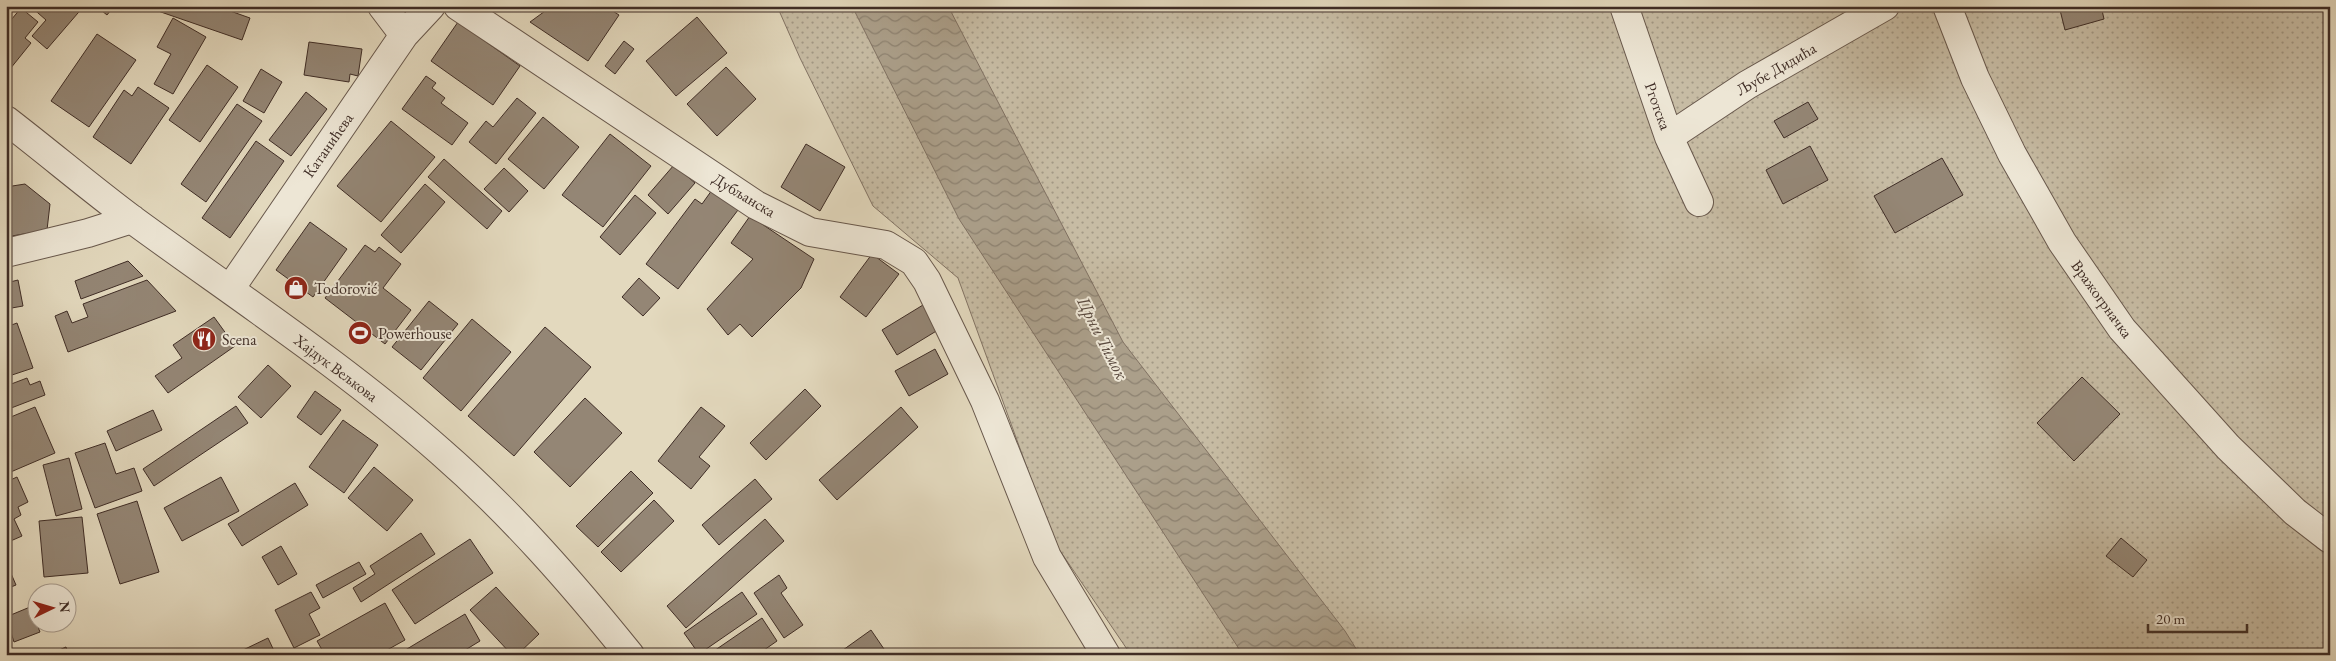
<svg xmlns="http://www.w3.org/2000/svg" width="2336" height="661" font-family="'EB Garamond',serif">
<defs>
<pattern id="grass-dots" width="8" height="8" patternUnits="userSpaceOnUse" patternTransform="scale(1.25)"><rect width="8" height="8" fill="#c7bca4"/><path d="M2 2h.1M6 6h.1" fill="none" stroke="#a39985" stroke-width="1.8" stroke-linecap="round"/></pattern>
<pattern id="water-waves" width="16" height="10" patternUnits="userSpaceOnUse" patternTransform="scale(1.25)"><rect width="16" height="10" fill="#ab9f8a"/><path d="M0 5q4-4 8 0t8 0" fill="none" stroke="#8d8271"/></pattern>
</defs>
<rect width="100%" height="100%" fill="#e3d9be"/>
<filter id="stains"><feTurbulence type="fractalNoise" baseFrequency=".004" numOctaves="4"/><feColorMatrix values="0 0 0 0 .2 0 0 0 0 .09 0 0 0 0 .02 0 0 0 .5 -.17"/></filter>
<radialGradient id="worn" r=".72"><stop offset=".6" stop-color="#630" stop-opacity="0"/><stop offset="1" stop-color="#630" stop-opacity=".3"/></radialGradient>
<path fill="url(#grass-dots)" stroke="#837465" d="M777,6h1553v649h-1199l-77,-113 -96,-264 -85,-72 -73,-148z"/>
<path fill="url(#water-waves)" stroke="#807162" d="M852,6h96l175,336 222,289 15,24h-117l-284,-436z"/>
<path fill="#948675" stroke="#3f2d26" d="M30,6h54l-37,43 -15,-13 14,-16z
M96,6h18l-7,9z
M159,6h57l34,12 -8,22 -84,-29z
M552,6h53l14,9 -31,46 -58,-39z
M2059,6h42l3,13 -39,11z
M21,8l17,14 -13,16 6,5 -25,31v-48z
M697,17l30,36 -51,43 -30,-35z
M173,18l33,19 -33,57 -19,-10 17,-30 -14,-7z
M458,22l62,44 -27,39 -62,-44z
M97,34l39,26 -47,67 -38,-26z
M624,41l10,8 -19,25 -10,-8z
M309,42l53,7 -4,27 -8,-2 -1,8 -45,-7z
M207,65l31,22 -38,55 -31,-22z
M726,67l30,32 -39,37 -30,-32z
M261,69l21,13 -18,31 -21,-12z
M426,76l10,7 -4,5 13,10 -4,5 27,20 -16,22 -50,-36z
M138,87l31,21 -38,56 -38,-27 31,-47 8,6z
M306,92l21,17 -36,47 -22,-16z
M517,98l19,15 -40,51 -27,-22 17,-21 7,6z
M1808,102l10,17 -34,19 -10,-17z
M237,104l25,17 -56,81 -25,-18z
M543,117l36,30 -35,42 -36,-30z
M391,121l44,36 -54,65 -44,-36z
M610,134l41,32 -48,61 -41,-32z
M256,141l28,20 -54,77 -28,-20z
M806,144l39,23 -25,44 -39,-24z
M1810,146l18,34 -45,24 -17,-34z
M1942,158l21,37 -68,38 -21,-37z
M444,159l58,52 -15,18 -59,-52z
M674,165l21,18 -27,31 -20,-19z
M504,168l24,23 -19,21 -25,-23z
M25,184l25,20 -3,26 -41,7v-50z
M425,184l20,18 -44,51 -20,-18z
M712,190l26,20 -60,79 -32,-25 49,-65 7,5z
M635,195l21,18 -36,42 -20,-18z
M750,216l64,43 -13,29 -49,49 -12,-13 -12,11 -21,-26 46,-50 -22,-16z
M310,222l37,27 -34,48 -37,-27z
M365,245l10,7 4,-5 22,17 -18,24 28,22 -26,34 -60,-46z
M872,254l27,20 -33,43 -26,-20z
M128,261l15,15 -62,23 -6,-18z
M639,278l21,20 -17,18 -21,-19z
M18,280l5,26 -17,3v-26z
M147,280l29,31 -108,41 -13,-36 12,-5 5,12 16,-6 -5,-13z
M429,301l29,23 -37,46 -29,-23z
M923,305l15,25 -41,25 -15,-25z
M214,317l21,29 -67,47 -13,-17 27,-18 -9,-13z
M472,319l39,33 -50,59 -38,-33z
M17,323l16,45 -27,9v-50z
M545,327l46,40 -77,89 -46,-40z
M935,349l13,25 -39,22 -14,-25z
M268,365l23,21 -30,32 -23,-21z
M2082,377l38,37 -46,47 -37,-38z
M27,378l3,7 10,-4 5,14 -39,15v-24z
M805,389l16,17 -55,54 -16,-17z
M315,391l26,19 -20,25 -24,-18z
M585,398l37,35 -52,54 -36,-35z
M236,406l12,17 -94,63 -11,-17z
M35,407l20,46 -49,21v-55z
M701,407l24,19 -26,31 11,9 -19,23 -33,-28z
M901,407l17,20 -81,73 -18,-20z
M153,410l9,20 -46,21 -9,-20z
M343,420l35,25 -34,48 -35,-26z
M105,443l11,31 18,-6 8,23 -47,17 -20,-55z
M69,458l13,51 -26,7 -13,-51z
M374,467l39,33 -26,31 -39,-33z
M631,471l22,22 -55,54 -22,-21z
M17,477l11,25 -10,5 3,8 -7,4 8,17 -16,7v-61z
M221,477l18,34 -57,30 -18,-33z
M755,479l17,20 -53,46 -17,-20z
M295,483l13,22 -66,41 -14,-22z
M654,500l20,21 -53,51 -20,-20z
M137,501l22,71 -39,12 -23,-70z
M82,517l6,56 -44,4 -5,-56z
M765,519l19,22 -98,87 -19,-22z
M421,533l14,21 -74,48 -8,-14 22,-14 -5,-8z
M2121,538l26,22 -14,17 -27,-21z
M470,539l23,34 -78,51 -23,-34z
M281,546l16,28 -19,11 -16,-28z
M6,562l10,23 -10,4z
M359,562l7,12 -43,24 -7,-13z
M779,575l8,13 -6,5 22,32 -19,13 -30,-45z
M496,587l43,47 -22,21h-5l-42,-45z
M311,592l9,16 -11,6 11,21 -26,13 -19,-38z
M742,592l15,22 -58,40 -15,-21z
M385,603l20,37 -27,15h-53l-8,-14z
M30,607l10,25 -26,10 -8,-25z
M465,614l15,27 -23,14h-60z
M762,618l15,23 -20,14h-49z
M871,630l13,19 -8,6h-40z
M268,638l8,17h-33l-2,-4z
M66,647l3,8h-21z"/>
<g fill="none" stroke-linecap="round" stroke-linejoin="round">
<g stroke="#68584c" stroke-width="30">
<path id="minor" d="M382,6l22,29
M458,6l298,199 54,27 76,13 28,17 13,19 58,120 62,156 59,98
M1624,6l45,131 30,65
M1947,6l28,72 37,76 50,88 60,87 106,118 67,65 35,27
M6,120c43,33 84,68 127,100 104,76 212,147 308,232 70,61 131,131 189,203
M1669,137l78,-52 138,-79
M6,253l82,-20 44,-14
M230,289l174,-254 27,-29"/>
</g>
<use href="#minor" stroke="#ede6d5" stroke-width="28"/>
</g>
<defs>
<g id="shop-disc" transform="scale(1.25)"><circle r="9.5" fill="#8f2418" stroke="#ede6d5"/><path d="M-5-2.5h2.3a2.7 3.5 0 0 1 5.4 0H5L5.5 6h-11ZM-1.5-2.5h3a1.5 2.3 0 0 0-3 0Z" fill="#fff"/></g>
<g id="stadium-disc" transform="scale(1.25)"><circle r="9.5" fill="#8f2418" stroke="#ede6d5"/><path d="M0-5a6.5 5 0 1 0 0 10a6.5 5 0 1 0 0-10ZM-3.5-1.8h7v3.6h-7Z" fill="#fff"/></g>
<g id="restaurant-disc" transform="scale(1.25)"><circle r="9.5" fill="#8f2418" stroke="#ede6d5"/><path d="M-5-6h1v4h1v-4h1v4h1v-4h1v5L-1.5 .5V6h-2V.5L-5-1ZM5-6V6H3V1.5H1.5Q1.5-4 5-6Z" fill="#fff"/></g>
</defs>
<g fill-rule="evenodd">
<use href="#shop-disc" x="296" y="288"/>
<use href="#stadium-disc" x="360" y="333"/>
<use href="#restaurant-disc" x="204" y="339"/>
</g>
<g text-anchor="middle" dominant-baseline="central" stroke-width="4" stroke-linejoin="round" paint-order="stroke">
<g font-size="16" fill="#3f2d26" stroke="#ede6d5">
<text transform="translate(1776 69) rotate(-30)">Љубе Дидића</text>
<text transform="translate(1658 106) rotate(70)">Рготска</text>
<text transform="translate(328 145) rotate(-55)">Катанићева</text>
<text transform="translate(744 195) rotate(31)">Дубљанска</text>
<text transform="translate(2102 299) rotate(54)">Вражогрначка</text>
<text transform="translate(336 368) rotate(37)">Хајдук Вељкова</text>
</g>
<g font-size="16" fill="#3f2d26" stroke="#ede6d5" text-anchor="start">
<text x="314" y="288">Todorović</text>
<text x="378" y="333">Powerhouse</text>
<text x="222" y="339">Scena</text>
</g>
<g font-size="18" font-style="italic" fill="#5a4a3f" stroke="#ede6d5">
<text transform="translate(1103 338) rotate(63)">Црни Тимок</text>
</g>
</g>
<rect width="2336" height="661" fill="none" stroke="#e3d9be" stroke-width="25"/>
<rect x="8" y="8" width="2321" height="646" fill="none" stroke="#3f2d26" stroke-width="2.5"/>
<rect x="12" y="12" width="2311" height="636" fill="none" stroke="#3f2d26"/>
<g transform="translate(52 608) rotate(85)"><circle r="24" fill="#ede6d5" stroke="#a79c8f"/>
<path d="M0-4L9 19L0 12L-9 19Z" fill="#8f2418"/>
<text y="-8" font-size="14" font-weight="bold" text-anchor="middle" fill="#3f2d26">N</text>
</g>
<path d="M2148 624v8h99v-8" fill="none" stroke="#3f2d26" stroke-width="2.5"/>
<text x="2156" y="624" font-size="15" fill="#3f2d26" stroke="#ede6d5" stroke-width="4" paint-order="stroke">20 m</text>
<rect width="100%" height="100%" filter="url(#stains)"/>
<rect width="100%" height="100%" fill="url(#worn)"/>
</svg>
